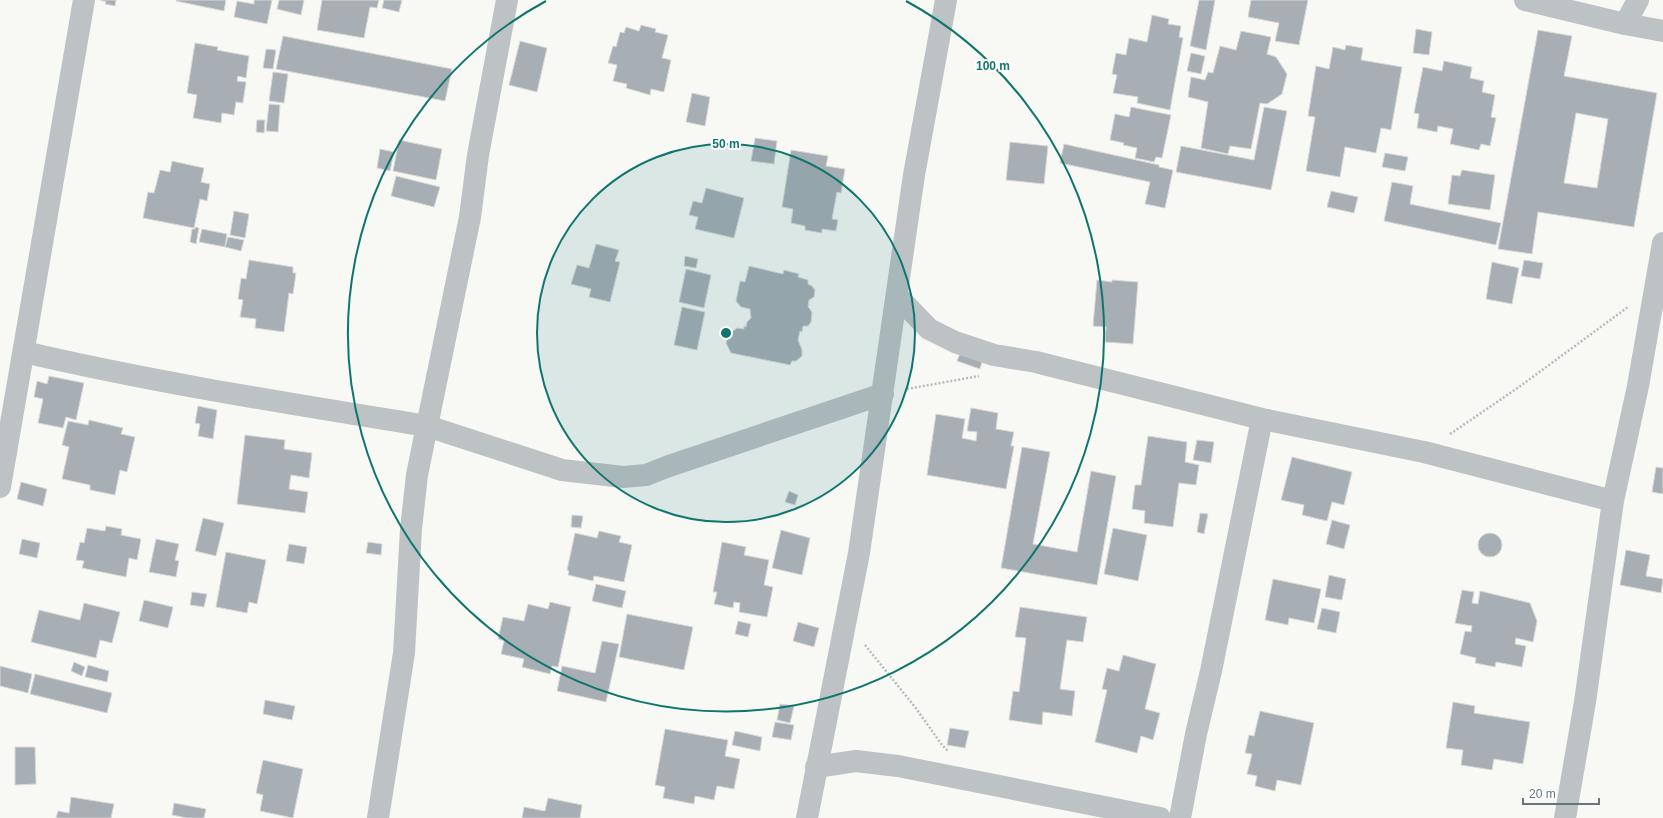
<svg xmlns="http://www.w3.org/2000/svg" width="1663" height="818" font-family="Arial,sans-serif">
<rect width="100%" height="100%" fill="#f8f8f5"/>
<path fill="#a7aeb4" stroke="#d9d9d8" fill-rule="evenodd" d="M100,0h16l-1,6 -10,-2 1,-2z
M177,0h49l-2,11 -48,-10z
M254,0h18l-5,24 -33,-7 3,-16 17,3z
M279,0h25l-3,15 -24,-6z
M322,0h57l-2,8 -7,-1 -6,31 -47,-8z
M384,0h18l-3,12 -17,-4z
M1199,0h16l-9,50 -16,-4z
M1251,0h57l-9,45 -24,-4 4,-18 -31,-6z
M1152,15l17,4 -1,5 13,2 -2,11 4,1 -13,72 -33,-7 1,-6 -25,-4 4,-18 -5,-1 4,-21 10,2 3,-17 18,4z
M641,25l15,4 -1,3 13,3 -6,23 9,2 -7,32 -13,-3 -1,6 -24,-7 1,-4 -14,-3 4,-16 -9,-2 5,-17 3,1 4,-15 4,1 2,-6 13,4z
M1416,29l16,3 -3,23 -16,-2z
M1538,30l34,6 -8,40 93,17 -23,134 -96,-15 -6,42 -34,-5zM1576,113l32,6 -11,69 -33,-5z
M1241,31l30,6 -4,17 9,3 11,17 -5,20 -15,10 -7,-1 -9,46 -21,-3 -2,8 -27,-6 7,-46 -20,-5 3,-20 14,3 3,-8 5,1 7,-27 16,4z
M283,36l169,33 -7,32 -169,-32z
M520,41l27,7 -10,44 -28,-7z
M195,43l23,4 -1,3 32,6 -3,22 -8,-2 -1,5 9,1 -3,21 -7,-1 -2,13 -12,-2 -1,10 -28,-5 4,-23 -10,-2z
M1346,45l17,3 -2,12 41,7 -11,63 -10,-2 -5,25 -31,-6 -5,30 -34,-6 9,-54 -7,-1 8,-50 13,3 4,-22 12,3z
M266,49l10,1 -3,19 -10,-1z
M1191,53l14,3 -4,18 -14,-3z
M1444,61l28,6 -2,11 14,3 -2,11 13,3 -4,22 5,1 -6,28 -9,-2 -2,6 -29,-6 3,-15 -15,-3 -1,6 -20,-4 2,-14 -5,-1 9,-46 19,4z
M273,72l15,2 -4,29 -15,-2z
M692,93l18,4 -5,29 -19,-4z
M269,104l11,1 -2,27 -12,-1z
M1131,107l40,8 -9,43 -6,-1 -2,5 -19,-4 2,-10 -14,-3 1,-2 -14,-3 5,-26 14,3z
M1264,107l23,4 -16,79 -95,-18 5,-26 73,14z
M257,120h8l-1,13 -8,-1z
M755,138l22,3 -3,23 -23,-3z
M399,140l43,9 -6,31 -43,-9z
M1010,142l38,4 -4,38 -38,-4z
M1064,144l95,21v2l14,3 -8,38 -20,-4 5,-22 -90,-19z
M380,149l14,3 -4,19 -13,-3z
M791,150l37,6 -2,10 19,3 -4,24 -4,-1 -5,27 6,1 -2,11 -14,-2v4l-17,-3v-4l-14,-3 2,-14 -11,-2z
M1385,153l23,4 -3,14 -23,-4z
M172,161l32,7 -3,14 9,2 -3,17 -7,-2 -6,29 -51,-10 5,-26 6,1 6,-23 10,2z
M1462,170l33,5 -5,35 -42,-6 4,-29 8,1z
M396,176l44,11 -6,20 -43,-11z
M1392,182l21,4 -3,18 91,19 -5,22 -112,-24z
M706,188l38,10 -10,40 -39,-9 3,-12 -9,-2 4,-14 9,2z
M1331,191l27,6 -4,16 -27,-6z
M234,211l15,3 -4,24 -15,-3z
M195,227l4,1 -3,16 -6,-2 2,-13h3z
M202,229l25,5 -2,13 -26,-5z
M228,237l16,3 -3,11 -16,-4z
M596,244l23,6 -4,11 5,1 -10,40 -21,-5 2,-8 -20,-5 6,-19 12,3z
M685,256l13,3 -2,9 -12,-2z
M249,260l44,7v6h3l-3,21 -4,-1 -5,39 -29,-4 1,-9 -16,-2 3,-17 -5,-1 3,-21 5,1z
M1524,260l19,3 -3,16 -19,-3z
M1492,262l27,6 -7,36 -26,-5z
M749,266l34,8 1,-4 15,4 -1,3 10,3v4l4,2 3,4 -1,7 -5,3 -1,7 2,2 2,4 -1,9 -3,4h-5l-1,6 -2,-1 -2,9 4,10v6l-6,5h-4l-2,4 -59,-12 -5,-10 3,-9 8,-6 7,1v-3l2,1 1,-5 4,-4 -1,-9 -9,-2 -5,-6 4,-20 5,1z
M686,269l25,6 -7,33 -25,-6z
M1097,280l15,2v-2l26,2 -5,62 -28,-2 1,-15 -13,-1z
M682,307l23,5 -8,38 -23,-5z
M961,351l22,7 -3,11 -23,-8z
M49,376l35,7 -8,37 -10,-3 -3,11 -25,-5 5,-24 -9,-2 3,-16 10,3z
M198,406l19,4 -4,29 -15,-3 2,-12 -5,-1z
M971,408l27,5 -2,16 18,3 -3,14h3l-8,43 -79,-14 9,-61 29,5 -3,19 14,3 1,-9 -10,-1z
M89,420l34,8 -2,6 14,3 -8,35 -7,-2 -5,25 -25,-5v-5l-28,-6 7,-32 -7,-2 6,-24 20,4z
M245,435l40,5 -1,9 28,4 -3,25 -18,-3 -2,14 19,3 -3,21 -68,-9z
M1148,436l39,6 -2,20 14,3 -3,20 -17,-2 -6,44 -29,-4 1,-12 -13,-2 3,-24h6z
M1197,440l17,2 -3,21 -18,-3z
M1022,447l28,5 -17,92 44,8 14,-81 25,5 -19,109 -96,-17z
M1292,457l60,15 -8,33 -12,-3 -5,19 -25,-6 2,-10 -23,-5z
M1656,467l7,1v26l-11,-2z
M21,482l26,7 -4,17 -26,-7z
M789,491l9,4 -3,10 -10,-3z
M1200,513l8,1 -4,20 -7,-2z
M572,515l11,1 -2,12 -10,-1z
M203,518l21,5 -8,33 -21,-5z
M1332,520l18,5 -6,24 -18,-5z
M106,526l16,3 -1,6 20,4 -4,21 -8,-2 -3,19 -44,-9 2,-7 -8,-1 4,-18 4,1 3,-15 18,3z
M1113,528l34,7 -9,46 -34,-7z
M781,530l29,8 -8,37 -30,-7z
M599,531l22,5 -2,6 13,3 -8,37 -30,-6 -1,5 -25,-6 1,-4 -2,-1 8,-37 22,5z
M1478 545a12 12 0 1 1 24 0a12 12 0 1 1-24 0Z
M22,539l18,4 -3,15 -18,-4z
M156,539l23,5 -4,16 4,1 -3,16 -27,-5z
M368,542l14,2 -1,11 -15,-2z
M722,542l24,5 -2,8 25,5 -5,25 9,2 -6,30 -28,-5 1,-9 -6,-1 -1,6 -19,-4 3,-12h-4z
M289,544l18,3 -3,17 -18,-3z
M1626,550l24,5 -4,21 17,3 -2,14 -41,-8z
M226,552l40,8 -9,44 -8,-2 -2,11 -31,-6z
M1329,575l17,4 -4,21 -17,-3z
M1273,579l48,10 -7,34 -25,-5 -1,7 -23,-5z
M596,584l30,7 -4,17 -30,-7z
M1462,590l12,2 -2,11 6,1 2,-13 50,12 7,18 -4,21 -17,-4 -1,6 11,2 -4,21 -26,-5 -1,5 -20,-4 1,-5 -16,-4 5,-23 6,1 1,-6 -17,-3z
M192,592l15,2 -3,13 -14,-2z
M144,600l29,7 -5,21 -29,-7z
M550,602l21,5 -13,60 -6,-1 -2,8 -28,-7 2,-8 -23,-5 3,-13 -6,-2 5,-22 21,4 4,-17 20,5z
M84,603l36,9 -8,31 -12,-3 -4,18 -65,-16 8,-32 41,10z
M1020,607l67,10 -4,25 -16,-2 -7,49 15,2 -3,25 -29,-4 -1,13 -33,-5 4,-29 6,1 7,-54 -11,-1z
M1322,608l18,4 -4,21 -19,-4z
M627,614l66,13 -9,43 -65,-13z
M738,621l13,3 -3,13 -13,-3z
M798,622l21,6 -5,19 -21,-6z
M602,641l17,3 -13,58 -49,-11 5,-25 33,7z
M1123,655l33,9 -11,45 15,4 -7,27 -12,-4 -4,17 -42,-11 12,-52 -5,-1 5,-21 12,3z
M74,662l11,5 -3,9 -11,-5z
M88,665l21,6 -2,11 -22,-5z
M0,666l32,8 -4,19 -28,-7z
M35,674l77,19 -5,20 -77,-19z
M265,700l30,6 -3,14 -29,-6z
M1453,702l22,4 -1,7 56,9 -7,42 -29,-5 -2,11 -31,-5 2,-15 -17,-2z
M780,704l14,2 -4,17 -13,-3z
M1260,711l54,12 -13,62 -24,-5 -2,11 -20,-5 2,-10 -10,-2 5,-20 -7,-1 4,-18 5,1z
M775,722l19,3 -3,15 -19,-3z
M950,728l19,3 -4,17 -18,-3z
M665,729l63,11 -3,16 15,3 -6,30 -17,-3 -3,14 -19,-4 -1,8 -31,-6 2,-11 -10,-2z
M735,731l27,6 -2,14 -28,-6z
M15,747h20l1,37 -21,1z
M263,760l40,9 -10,49 -33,-7 3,-16 -7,-2z
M71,797l43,7 -3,14h-55l2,-7 11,2z
M548,798l34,7 -2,13h-58l2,-11 21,4z
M174,803l32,6 -2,9h-17l-15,-3z"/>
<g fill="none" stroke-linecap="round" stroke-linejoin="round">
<path stroke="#b8bbbe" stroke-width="2.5" stroke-dasharray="2 2" stroke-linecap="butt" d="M907,389l72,-13
M1450,434l69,-47 109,-80
M865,645l50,62 27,38 6,6"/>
<path stroke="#bdc2c5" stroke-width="22" d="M1525,0l100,24 38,7
M1625,24l13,-24
M897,296l32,33 26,13 39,13 42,7 226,57 162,33 189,49
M24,352c133,31 268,52 403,74l43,-209 8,-62 29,-155
M0,487l84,-487
M816,767l40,-6 42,5 262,52
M378,818l26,-165 7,-124 6,-54 10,-49 135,44 61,7 23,-2 23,-9 214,-72
M807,818l52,-265 55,-378 32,-175
M1180,818l16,-84 15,-63 51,-252
M1565,818l20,-116 28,-201 25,-115 25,-143"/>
</g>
<circle cx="726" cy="333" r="189" fill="#0f766e" fill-opacity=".12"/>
<g fill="none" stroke="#0f766e" stroke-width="2">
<circle cx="726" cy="333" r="189"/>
<path d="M906 1A378 378 0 1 1 546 1"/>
</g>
<circle cx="726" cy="333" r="6" fill="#0f766e" stroke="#fff" stroke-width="2"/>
<g font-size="12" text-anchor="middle" font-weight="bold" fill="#0f766e" stroke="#fff" stroke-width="4" stroke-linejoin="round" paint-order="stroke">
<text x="993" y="70">100 m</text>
<text x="726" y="148">50 m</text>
</g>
<path d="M1523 798v6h76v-6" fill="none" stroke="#65747e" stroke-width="2"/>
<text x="1529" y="798" font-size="12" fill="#65747e" stroke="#ffffff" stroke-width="3" paint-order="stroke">20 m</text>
</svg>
